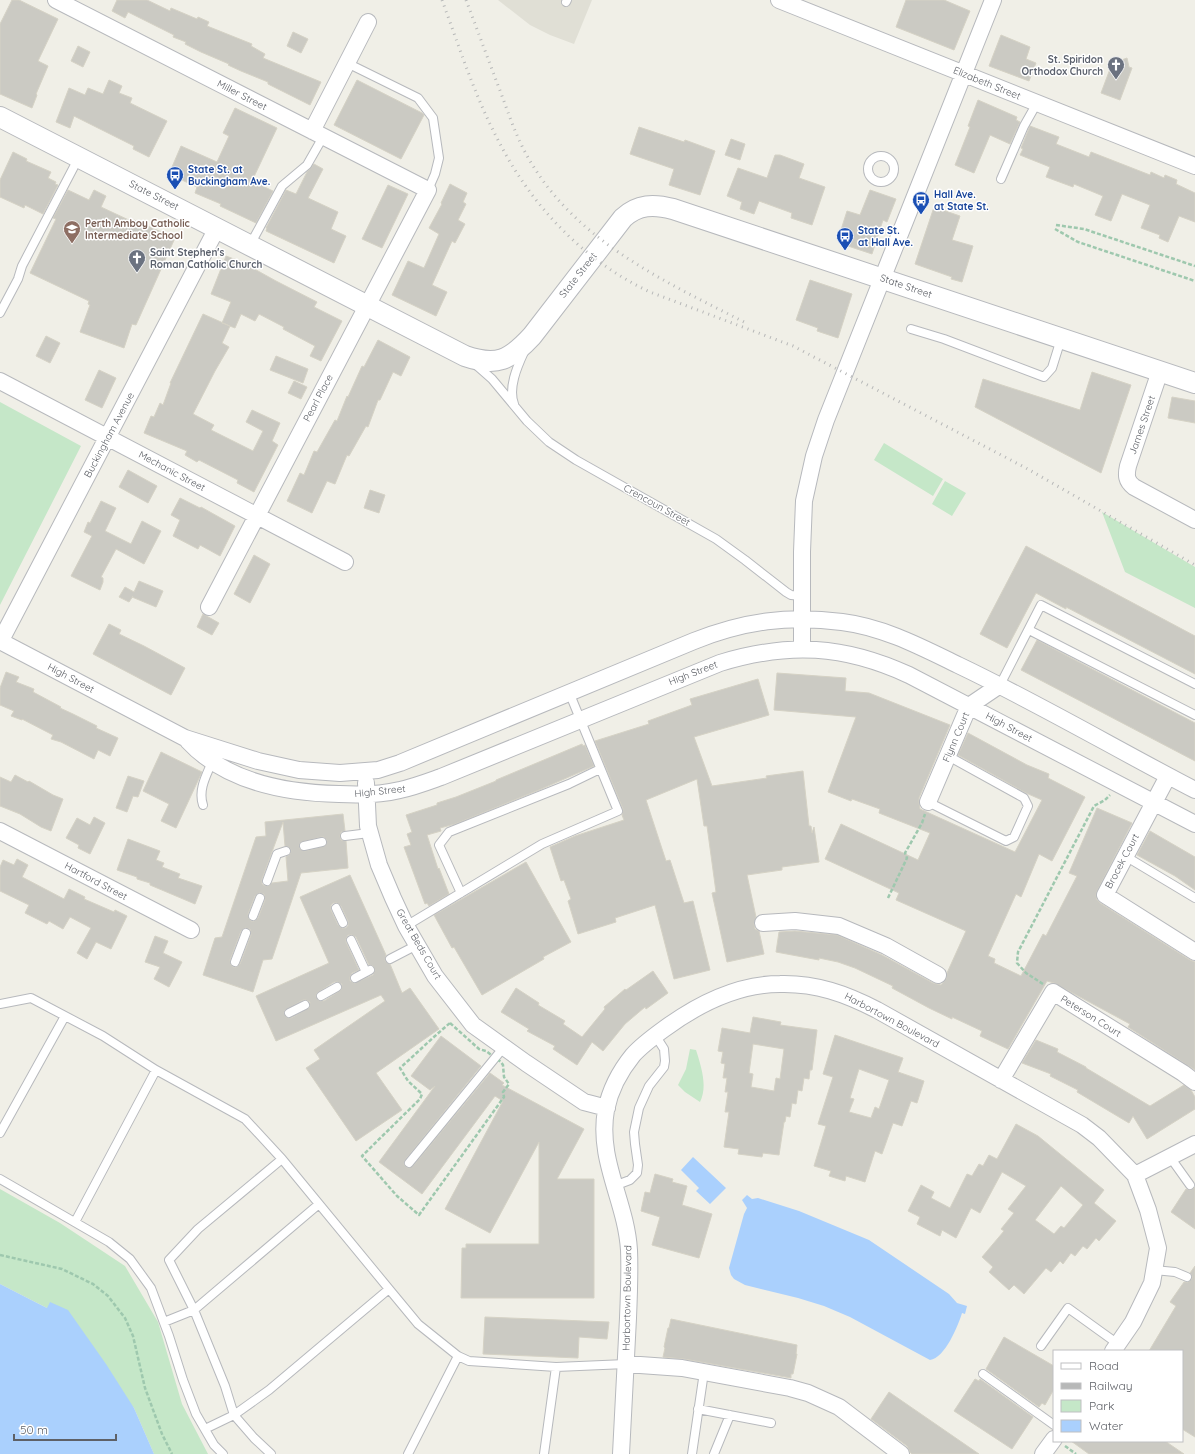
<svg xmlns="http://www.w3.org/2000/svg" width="1195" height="1454" font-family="Quicksand,sans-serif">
<rect width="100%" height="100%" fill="#f0efe7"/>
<path fill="#e0dfd5" d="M498,0h94l-18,44 -24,-9 -20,-10z"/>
<path fill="#c5e7c8" d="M0,402l81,44 -81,159z
M884,443l59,36 -10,17 -59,-36z
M945,481l21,12 -14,23 -20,-12z
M1102,512l93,55v41l-70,-36z
M690,1049l6,1c5,16 12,36 4,52l-15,-10 -7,-7 8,-16z
M0,1189l60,34 65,43 33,56 24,82 26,50h-54l-20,-46 -87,-100 -47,-24z"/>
<path fill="#aad0fd" d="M693,1157l33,31 -16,16 -14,-13 3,-3 -18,-18z
M747,1195l5,4 6,-1 41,13 70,29 80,54 8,9 10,3 -2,8 -3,-1c-4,13 -17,45 -32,47l-80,-43 -26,-11 -26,-8 -53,-13 -11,-6 -3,-4 -2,-7 15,-54 3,-6 -5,-8z
M0,1284l41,21 6,3 3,-6 18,8 38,54 28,44 20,46h-154z"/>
<path fill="#cbcac3" stroke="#d5d2c5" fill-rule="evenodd" d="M12,0h7l39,19 -20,42 10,5 -12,28 1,1 -5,13 -32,-14v-70z
M117,0h30l23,11 1,-3 26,11 1,-2 11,5 -2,4 45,18 -1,2 14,8 -2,4 58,24 -11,23 -42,-21v-2l-27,-11 -13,-6 1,-1 -28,-12 -16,-8 1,-2 -13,-5 1,-2 -46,-23 -3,6 -13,-7z
M906,0h38l26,11 -16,39 -58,-23z
M293,32l15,7 -7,14 -14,-7z
M1001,35l29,12 -4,12 10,4 -7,18 -40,-15z
M78,46l12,6 -7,15 -12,-6z
M1127,58l2,9 3,1 -12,32 -19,-7 12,-32 3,1z
M109,80l13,6 -3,7 13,5 -2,5 37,18 -18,36 -16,-8 1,-3 -60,-30 -4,12 -14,-6 13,-34 16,7 3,-7 15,6z
M357,80l65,33 2,2 -23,44 -67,-34z
M978,100l39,17 -1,3 4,2 -10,22 -20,-9 -16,38 -19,-8 15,-38 -2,-1z
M235,108l42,20 -25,53 21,10 -17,32 -36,-17 1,-2 -26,-11 2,-6 -28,-13 12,-28 36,16 12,-26 -6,-3z
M1030,126l29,11 -3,7 33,13 2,-5 59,23 1,-3 13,6 1,-3 12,5 -1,4 19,9v29l-16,-6 -11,26 -9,-4 1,-3 -19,-7 9,-23 -28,-11 -11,27 -16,-6 8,-19 -29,-12 -1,3 -27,-10 4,-10 -30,-12 3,-6 -2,-1z
M639,127l45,15 1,-2 30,11 -15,44 -31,-10 5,-16 -44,-15z
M731,139l14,5 -5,16 -15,-5z
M13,152l14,7 -1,2 25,11 -3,6 8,4 -1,2 3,1 -15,29 -18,-9 -1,3 -24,-11v-17z
M775,155h5l24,9 -5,14 26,9 -13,38 -21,-7 1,-5 -33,-12 -5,13 -14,-5 2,-7 -15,-6 11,-28 29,10z
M314,164l9,5 -15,29 30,14 -7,17 15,7 -12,27 -68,-32 1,-3h-1l20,-38 10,4 11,-22z
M450,184l17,9 -4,9 3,2 -8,16 7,4 -10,19 -3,-2 -20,44 15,7 -11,24 -44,-21 16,-34 16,7 15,-34 -10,-6 13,-24 -1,-1z
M388,185l20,9 -26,54 -20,-9z
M68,190l21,10 5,-10 12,6 -5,11 32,15 1,-2 41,18 -39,87 -4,-1 -8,24 -44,-16 10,-27 -2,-1 1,-3 -59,-28 26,-54 -3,-1z
M870,190l26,9 -9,23 -4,-2 -11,34 -33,-11 4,-9 -3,-1 7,-22 13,4z
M934,207l26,9 -8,24 21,6 -11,36 -11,-3 1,-2 -37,-13z
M226,256l24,9 -1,1 27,15 41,21 -3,5 28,14 -21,40 -11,-5 5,-10 -32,-17 1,-2 -25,-13 -4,7 -14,-7 -6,14 -13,-5 9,-21 -20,-8z
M810,280l42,14 -14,44 -21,-7 1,-3 -22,-8z
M203,314l27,12 -8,17 7,4 -14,24 -22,43 21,11 -3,5 42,21 10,-20 -17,-9 6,-12 28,13 -8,18 6,4 -24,47 -17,-9 1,-3 -39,-20 -2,2 -12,-7 2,-4 -43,-18 7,-17 3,1 6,-14 3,2 8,-22h-1z
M46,336l14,7 -10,20 -14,-7z
M378,340l32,17 -9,19 -8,-4 -13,28h-2l-10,27 -2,-1 -17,30 -2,-1 -12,29 -8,-3 -15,32 -25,-12 13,-28 4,2 10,-24 3,1 18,-32 2,1 10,-25 1,1 14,-31 2,1z
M276,356l32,13 -5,14 -33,-13z
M99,370l17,8 -14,30 -17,-8z
M1092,372l39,13 -30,88 -126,-66 8,-28 97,31z
M294,381l13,6 -6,12 -13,-6z
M1172,397l23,4v22l-27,-5z
M128,470l29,16 -9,17 -29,-16z
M370,490l15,5 -6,18 -15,-5z
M180,498l20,10 1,-1 34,19 -15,30 -20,-11 -2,4 -25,-13 7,-16 -9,-5z
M101,501l15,7 -11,23 26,13 11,-23 19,10 -17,33 -28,-15 -15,28 2,1v4l-3,8 -29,-14 21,-40 -8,-4 4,-10 2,1z
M1026,546l169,90v38l-129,-67v2l-30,-16 -29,55 -27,-14z
M254,555l16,9 -20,39 -16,-9z
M139,581l24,10 -7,16 -24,-10 1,-1 -4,6 -10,-5 6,-10 9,5z
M203,614l16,9 -7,12 -15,-8z
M109,624l12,6 -2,4 25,12 41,22 -14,27 -78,-41z
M1037,640l158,83v38l-174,-91z
M6,672l13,5 -3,5 18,7 -1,3 28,15 -1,1 13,6 24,12 -1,2 22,10 -8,18 -12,-6 -4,9 -33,-17 -10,-3 2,-4 -31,-16v1l-11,-4 3,-5 -14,-6v-17z
M777,673l69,5 -1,13 24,2 81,32 -31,73v5l1,6 95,43 27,-52 -16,-7 -68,-38 10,-22 59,32 22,9 -1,4 37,19 -33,64 -13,-7 -18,43 -5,-3 -28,62 7,3 -1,4 27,13 22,-42 3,2 31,-60 -8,-3 28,-65 35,15 -35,68 -1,4 1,5 3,3 90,57 5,2v108l-67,-43 2,-3 -76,-41 -7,-2 -39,68 -28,-13 2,-5 -30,-14v2l-23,-11 -37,-20 1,-2 -38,-18 -17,-6 -19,-4v2l-43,-8 3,-20 16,-1 42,4 45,20 51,28 8,2 5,-6 1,-6 19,-42 -70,-31 3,-7 -74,-34 16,-35 77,36 12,-27 -51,-20 1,-4 -28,-10 -1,2 -23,-9 28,-75 -82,-7z
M758,679l11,36 -75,22 18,49 55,-8 -1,-2 37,-5 6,55h2l1,7 2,-6 5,35 -37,5v3l-35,5 9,42 -2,7 1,5 4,2 5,23 -37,8 -15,-69 4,-1 -9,-66h-3l-7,-47 -51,21 20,61 4,-1 14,43 9,-2 17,69 -36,9 -19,-74 -40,13 1,4 -38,12 -10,-33 3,-2 -7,-19 -3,1 -11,-34 25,-11 49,-16 -2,-5 1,-6 -28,-68 54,-17 -1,-3 44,-16 -2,-6z
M582,744l1,2 2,-1 9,21 -55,24 -84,34 -15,4 1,3 -14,4 11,34 1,-1 10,26 -20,12 -2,-3 -2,1 -21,-57 7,-2 -4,-11 5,-2 -6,-17 31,-10v-2l19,-6 40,-16v-1z
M161,752l41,20 -26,56 -15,-7 8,-17 -26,-13z
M15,775l13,7 1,-1 24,14 10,4 -12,32 -10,-4 -21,-13 -20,-8v-29l11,5z
M128,776l16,5 -6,16 -5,-1 -6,16 -11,-4z
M343,814l2,17 -4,1 -1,4 1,4 5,1 2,27 -47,5 -29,86 -9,1 -10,32 -50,-17 12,-37 7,-1 34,-100 10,-1 -1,-14zM283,822l2,24 4,1 2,3 -1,4 -4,3 2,24 -16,2 -2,2 -5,1 -3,-2v-5zM321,837h3l3,3 -2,6 -20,5 -5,-2 -1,-4 2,-3zM259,893l5,1 1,6 -7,18 -4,3h-3l-2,-2 -1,-5 7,-18zM245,928l5,1 1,6 -11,29 -4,3h-3l-2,-2 -1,-5 11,-29z
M94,817l11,6 -15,31 -12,-6 1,-3 -13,-7 11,-20 13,7z
M1150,831l45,26v33l-20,-14 -38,-21z
M128,839l32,12 -4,9 8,3 -2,4 18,7 -2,4 24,8 -7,18 -45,-19v-2l-13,-4v-2l-20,-7z
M17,859l11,6 -6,12 42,22 5,-10 16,8 -1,2 30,13 1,-2 12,6 -16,33 -15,-7 -9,17 -10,-6 14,-25 -21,-11 -7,12 -14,-8 -2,3 -22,-11 4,-8 -29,-14v-24l3,-7 11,5z
M526,862l45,80 -28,15 1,2 -62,36 -28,-48 -2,1 -18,-33z
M350,875l36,80 -1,6 5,3 12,29 8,-5 29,41 -63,44 26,37 -46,31 -50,-73 14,-9 -6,-9 71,-49 -4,-6 -105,46 -20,-45 73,-33 -29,-66zM333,903h4l4,3 7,15v5l-2,2h-4l-4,-3 -7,-15v-5zM348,935h4l4,2 13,28 4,1 2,4 -2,5 -18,8 -5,-2v-4l2,-4 7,-3 -13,-28v-3zM334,982h3l5,2 -1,6 -17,11 -6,-1 -2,-4 1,-3zM303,1000h3l4,2 -1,6 -18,10 -5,-1 -2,-4 1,-3z
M155,936l13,5 -5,12 19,9 -13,25 -15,-8 6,-12 -15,-5z
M653,971l15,22 -22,16 -1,-2 -20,17 -22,27 -11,-9 -15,23 -24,-16 2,-3 -28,-15 2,-2 -28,-17 15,-24 23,15 -1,2 27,16 -2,3 19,13 23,-28 -1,-2 21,-18 1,1z
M753,1017l28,5 -1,3 37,5 -5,40h-2l-1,9 -5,-1 -2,13 -4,-1 -2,14 -4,-1 -2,14 -4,-1 -1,6h-1l-5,33 -16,-2 -1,4 -24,-3 1,-5 -15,-2 5,-35h-4l3,-20h-3l2,-14h-4l2,-14 -4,-1 2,-11 -5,-1 4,-23 28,5zM753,1044l31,5 -4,30 -4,-1 -2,13 -23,-4 2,-13 -4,-1z
M835,1035l68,23 -5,14 26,9 -7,22 -6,-2 -9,25 -9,-3 -11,31 -7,-3 -10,31 -19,-6 -1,5 -16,-5 2,-5 -17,-5 12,-40 -8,-2 15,-47 -10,-3zM859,1069l30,11 -10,29 -4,-2 -4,11 -22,-6 5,-13 -4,-1z
M441,1036l40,30 -76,94 -1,5 4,3 5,-2 77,-93 14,10 -2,2 82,44 -27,50h37v119h-133l1,-50h4v-4h73v-102l-49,91 -45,-24 58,-108 -8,-5 -73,98 -43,-32 56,-76 -5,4 -19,-14z
M1036,1040l22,9 -1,3 29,15v1l64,38 34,-21 7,5 4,7v12l-48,30 -14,-23 -4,7 -52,-31 1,-2 -28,-14 1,-2 -29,-11z
M1016,1124l22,12 66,54 -10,13 22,18 -17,20 -3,-3 -9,11 -4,-3 -8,10 -4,-3 -8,11 -3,-3 -9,11 -5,-4 -22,26 -10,-9 -5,5 -20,-18 4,-5 -11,-10 22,-26 -3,-2 13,-16 -6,-4 18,-23 -24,-14 -22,41 -9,-5 -15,30 -14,-8 -2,6 -23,-12 3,-7 -12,-6 13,-26 13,7 -3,6 19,10 17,-34 5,2 7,-12 4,2 6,-11 8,4zM1061,1186l22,19 -19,23 -3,-2 -7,8 -19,-14z
M655,1174l18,5 -1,3 15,4 -5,19 30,9 -13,44 -47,-13 8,-28 -19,-6 4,-19 5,1z
M1195,1187v42l-24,-17 15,-23 5,1z
M1195,1266v171l-13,-8v-78h-33l27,-45 -6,-4 14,-20h4l4,-3v-3l-2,-3z
M485,1317l124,5 -2,17 -28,-2 -1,21 -95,-4z
M671,1319l126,26 -1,9h1l-4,20h-2v4l-107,-19 -21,-2 2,-9 -1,-1 4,-19h1z
M1004,1337l50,29v23l-9,16 -3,-2 -3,4 -53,-38z
M975,1379l4,2 1,-2 53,38 -21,32 -58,-38z
M889,1392l90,62h-67l-2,-2 -3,-6 -36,-27z
M1071,1441h94l19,13h-95z"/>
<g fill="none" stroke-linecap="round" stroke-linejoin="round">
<g stroke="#b7b9bd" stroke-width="10">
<path id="service" d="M566,2l1,-2
M347,63l71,35 15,20 6,40 -4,16 -7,16
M868 169a13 13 0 1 1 26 0a13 13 0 1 1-26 0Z
M1001,179l23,-53 13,-23
M250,245l32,-59 25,-21 16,-28
M0,313l18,-34 4,-13 57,-109
M911,329l33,10 100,38 8,-9 9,-29
M475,364l17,15 35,42 22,21 27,18 140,79 29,21 41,32 5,3 11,1
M514,404c-6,-16 3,-37 10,-52
M1029,630l166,85
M1000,685l41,-80 154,79
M928,802l78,39 8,-4 14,-31 -4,-8 -76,-42
M203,805c-5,-15 3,-29 9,-43
M345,836l24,-3
M304,846l18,-4
M1125,856l70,42
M267,881l10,-27 9,-3
M461,893l-22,-48 10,-13 120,-48 31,-15
M336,908l7,15
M253,916l7,-18
M406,926l136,-82 76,-33 -49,-119
M351,940l15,32
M390,959l27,-14
M235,962l11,-29
M355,978l15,-8
M321,996l16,-9
M0,1004l31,-6 72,38 53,34 89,49 37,40
M289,1013l16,-8
M0,1133l65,-117
M1170,1157l20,28
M409,1163l95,-116
M0,1179l109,63 21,17 21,29 18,48 14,44 13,34 18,31 9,9
M614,1186l16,-6 7,-7 1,-8 -3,-21 -1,-12 5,-24 10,-22 15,-19 1,-6 -1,-12 -9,-14
M75,1222l81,-152
M1154,1270l21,2 12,5
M164,1322l30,-12 125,-106
M1041,1346l27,-38 50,36
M983,1374l71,51
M698,1409l73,14
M205,1429l29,-14 -9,-29 -31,-76 -25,-50 29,-31 84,-70 107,130
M271,1454l-17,-16 -20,-23 35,-25 120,-101 29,35 40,32 11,5 87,6 70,-3
M408,1454l50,-98
M544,1454l12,-87
M692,1454l12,-82
M714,1454l16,-39"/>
</g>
<g stroke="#b7b9bd" stroke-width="18">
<path id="minor" d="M56,0l372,190 -219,417
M779,0l416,166
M312,131l56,-109
M1160,371l-32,95c-2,9 -2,15 6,21l61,33
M0,381l345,181
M0,641l185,97 73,23 41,9 41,3 38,-3 22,-7 294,-122c50,-20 95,-26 148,-19 41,5 79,25 116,43 80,38 158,84 237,125
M0,642l217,-414
M802,649v-97l2,-51 10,-45 12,-36 167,-420
M188,741c38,41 96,52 151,53 20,1 41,1 61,-4 14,-3 27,-8 41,-13l279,-114c69,-21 124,-18 189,12l286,149
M1168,776l-63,119 90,57
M366,783l2,43 11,39 14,33 13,28 29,50 38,49 53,38 58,39 23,6
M928,802l41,-96 31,-21
M0,831l191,99
M763,923l32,-2 44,5 47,20 52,29
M1001,1080l52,-88 130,81 12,9
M1135,1175l60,-31
M626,1364l56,4 108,20 18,5 31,14 62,47
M621,1454c2,-45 5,-91 7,-136 1,-23 2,-46 1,-68 -3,-49 -32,-90 -23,-140 4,-20 14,-39 27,-55 9,-10 20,-18 31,-26 34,-25 73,-45 116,-45 36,-1 66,10 97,26l205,115 17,13 36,37 13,35 10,38 -6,35 -19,39 -20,29
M1043,1454l11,-15"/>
</g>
<g stroke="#b7b9bd" stroke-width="22">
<path id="tertiary" d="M0,117l465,239c32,11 45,4 67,-20l91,-118c15,-14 31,-14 50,-9l522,174"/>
</g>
<path stroke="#9ec8ae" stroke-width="2.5" stroke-dasharray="4 2" stroke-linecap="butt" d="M1056,225l28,4 111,37
M1055,229l23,13 117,39
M888,898l19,-40 -2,-5 17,-30 3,-9
M1043,984l-17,-11 -9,-10 1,-11 76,-146 11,-6 5,-5
M450,1023l29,26 7,2 15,11 2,3 1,12 5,7 -6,8 1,5 -85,118 -22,-19 -35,-40 58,-57 2,-5 -14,-13 -8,-13c17,-15 33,-31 50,-45z
M0,1255l62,14 31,15 15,12 17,22 8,18 12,52 17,46 10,20
M1065,1446l11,8"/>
<use href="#service" stroke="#fff" stroke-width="8"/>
<use href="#minor" stroke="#fff" stroke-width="16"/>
<use href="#tertiary" stroke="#fff" stroke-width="20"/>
<path stroke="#b7b8b8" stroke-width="3" stroke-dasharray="1 5" stroke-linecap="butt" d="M442,0c17,46 32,94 55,138 33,66 85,122 153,154l143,54 233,122 169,97
M466,0c11,29 22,59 33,88 7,18 13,37 21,54 45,95 140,137 228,182"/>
</g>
<defs>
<g id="church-pin" transform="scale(0.9)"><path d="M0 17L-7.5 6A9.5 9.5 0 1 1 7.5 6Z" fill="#6b7280" stroke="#fff"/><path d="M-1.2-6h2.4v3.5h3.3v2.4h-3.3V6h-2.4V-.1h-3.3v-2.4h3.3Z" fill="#fff"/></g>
<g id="bus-pin" transform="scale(0.9)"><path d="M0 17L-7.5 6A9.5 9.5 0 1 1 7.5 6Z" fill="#1a4fb4" stroke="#fff"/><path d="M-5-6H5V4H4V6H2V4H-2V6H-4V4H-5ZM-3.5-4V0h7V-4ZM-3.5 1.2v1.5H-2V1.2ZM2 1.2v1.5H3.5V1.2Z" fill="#fff"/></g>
<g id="school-pin" transform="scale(0.9)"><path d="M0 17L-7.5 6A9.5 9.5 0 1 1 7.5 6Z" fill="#8d6e63" stroke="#fff"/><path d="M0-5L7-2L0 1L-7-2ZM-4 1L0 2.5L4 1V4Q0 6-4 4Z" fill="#fff"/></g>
</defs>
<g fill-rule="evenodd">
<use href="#church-pin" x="1116" y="65"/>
<use href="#bus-pin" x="175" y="175"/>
<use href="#bus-pin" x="921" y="200"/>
<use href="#school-pin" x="72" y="229"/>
<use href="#bus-pin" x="845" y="236"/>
<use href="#church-pin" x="137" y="258"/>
</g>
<g text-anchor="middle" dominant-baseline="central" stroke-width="3" stroke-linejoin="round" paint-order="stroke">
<g font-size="10" font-weight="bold" fill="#5b616d" stroke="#fff" text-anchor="end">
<text x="1103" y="59">St. Spiridon<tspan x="1103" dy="12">Orthodox Church</tspan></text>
<text x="150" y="252" text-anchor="start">Saint Stephen's<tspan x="150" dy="12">Roman Catholic Church</tspan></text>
</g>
<g font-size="10" fill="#5e6167" stroke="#fff">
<text transform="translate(987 83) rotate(22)">Elizabeth Street</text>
<text transform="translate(242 95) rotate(27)">Miller Street</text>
<text transform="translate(154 195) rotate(27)">State Street</text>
<text transform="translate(578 275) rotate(-52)">State Street</text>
<text transform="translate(906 286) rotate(19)">State Street</text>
<text transform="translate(318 398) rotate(-62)">Pearl Place</text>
<text transform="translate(1142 425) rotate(-71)">James Street</text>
<text transform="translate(109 435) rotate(-62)">Buckingham Avenue</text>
<text transform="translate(172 471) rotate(28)">Mechanic Street</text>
<text transform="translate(657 505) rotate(29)">Crencoun Street</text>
<text transform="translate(693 673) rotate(-21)">High Street</text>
<text transform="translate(71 678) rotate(28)">High Street</text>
<text transform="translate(1009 727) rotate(28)">High Street</text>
<text transform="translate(956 737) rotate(-67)">Flynn Court</text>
<text transform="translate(380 791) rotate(-6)">High Street</text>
<text transform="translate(1122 861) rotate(-62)">Brocek Court</text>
<text transform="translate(96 881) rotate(28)">Hartford Street</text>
<text transform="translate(419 944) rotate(60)">Great Beds Court</text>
<text transform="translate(1091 1016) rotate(32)">Peterson Court</text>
<text transform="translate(892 1020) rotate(28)">Harbortown Boulevard</text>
<text transform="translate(627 1298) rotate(-89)">Harbortown Boulevard</text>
</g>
<g font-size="10" font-weight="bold" fill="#164399" stroke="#fff" text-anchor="start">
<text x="188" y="169">State St. at<tspan x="188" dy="12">Buckingham Ave.</tspan></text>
<text x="934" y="194">Hall Ave.<tspan x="934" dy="12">at State St.</tspan></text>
<text x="858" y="230">State St.<tspan x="858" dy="12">at Hall Ave.</tspan></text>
</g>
<g font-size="10" font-weight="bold" fill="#785e54" stroke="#fff" text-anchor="start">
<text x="85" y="223">Perth Amboy Catholic<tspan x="85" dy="12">Intermediate School</tspan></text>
</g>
</g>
<rect x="1053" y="1350" width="130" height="92" fill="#ffffff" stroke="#bfc0c2"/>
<rect x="1061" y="1363" width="20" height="6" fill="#ffffff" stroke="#bfc0c2"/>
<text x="1089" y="1370" font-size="12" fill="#5e6167">Road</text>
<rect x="1061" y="1383" width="20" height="6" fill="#b7b8b8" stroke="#bfc0c2"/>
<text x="1089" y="1390" font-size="12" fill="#5e6167">Railway</text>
<rect x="1061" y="1400" width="20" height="12" fill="#c5e7c8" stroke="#bfc0c2"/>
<text x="1089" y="1410" font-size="12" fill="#5e6167">Park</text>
<rect x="1061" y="1420" width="20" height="12" fill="#aad0fd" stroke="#bfc0c2"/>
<text x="1089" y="1430" font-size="12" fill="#5e6167">Water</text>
<path d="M14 1434v6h102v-6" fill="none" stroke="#5e6167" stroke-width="2"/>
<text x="20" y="1434" font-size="12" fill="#5e6167" stroke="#ffffff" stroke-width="3" paint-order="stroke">50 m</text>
</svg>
